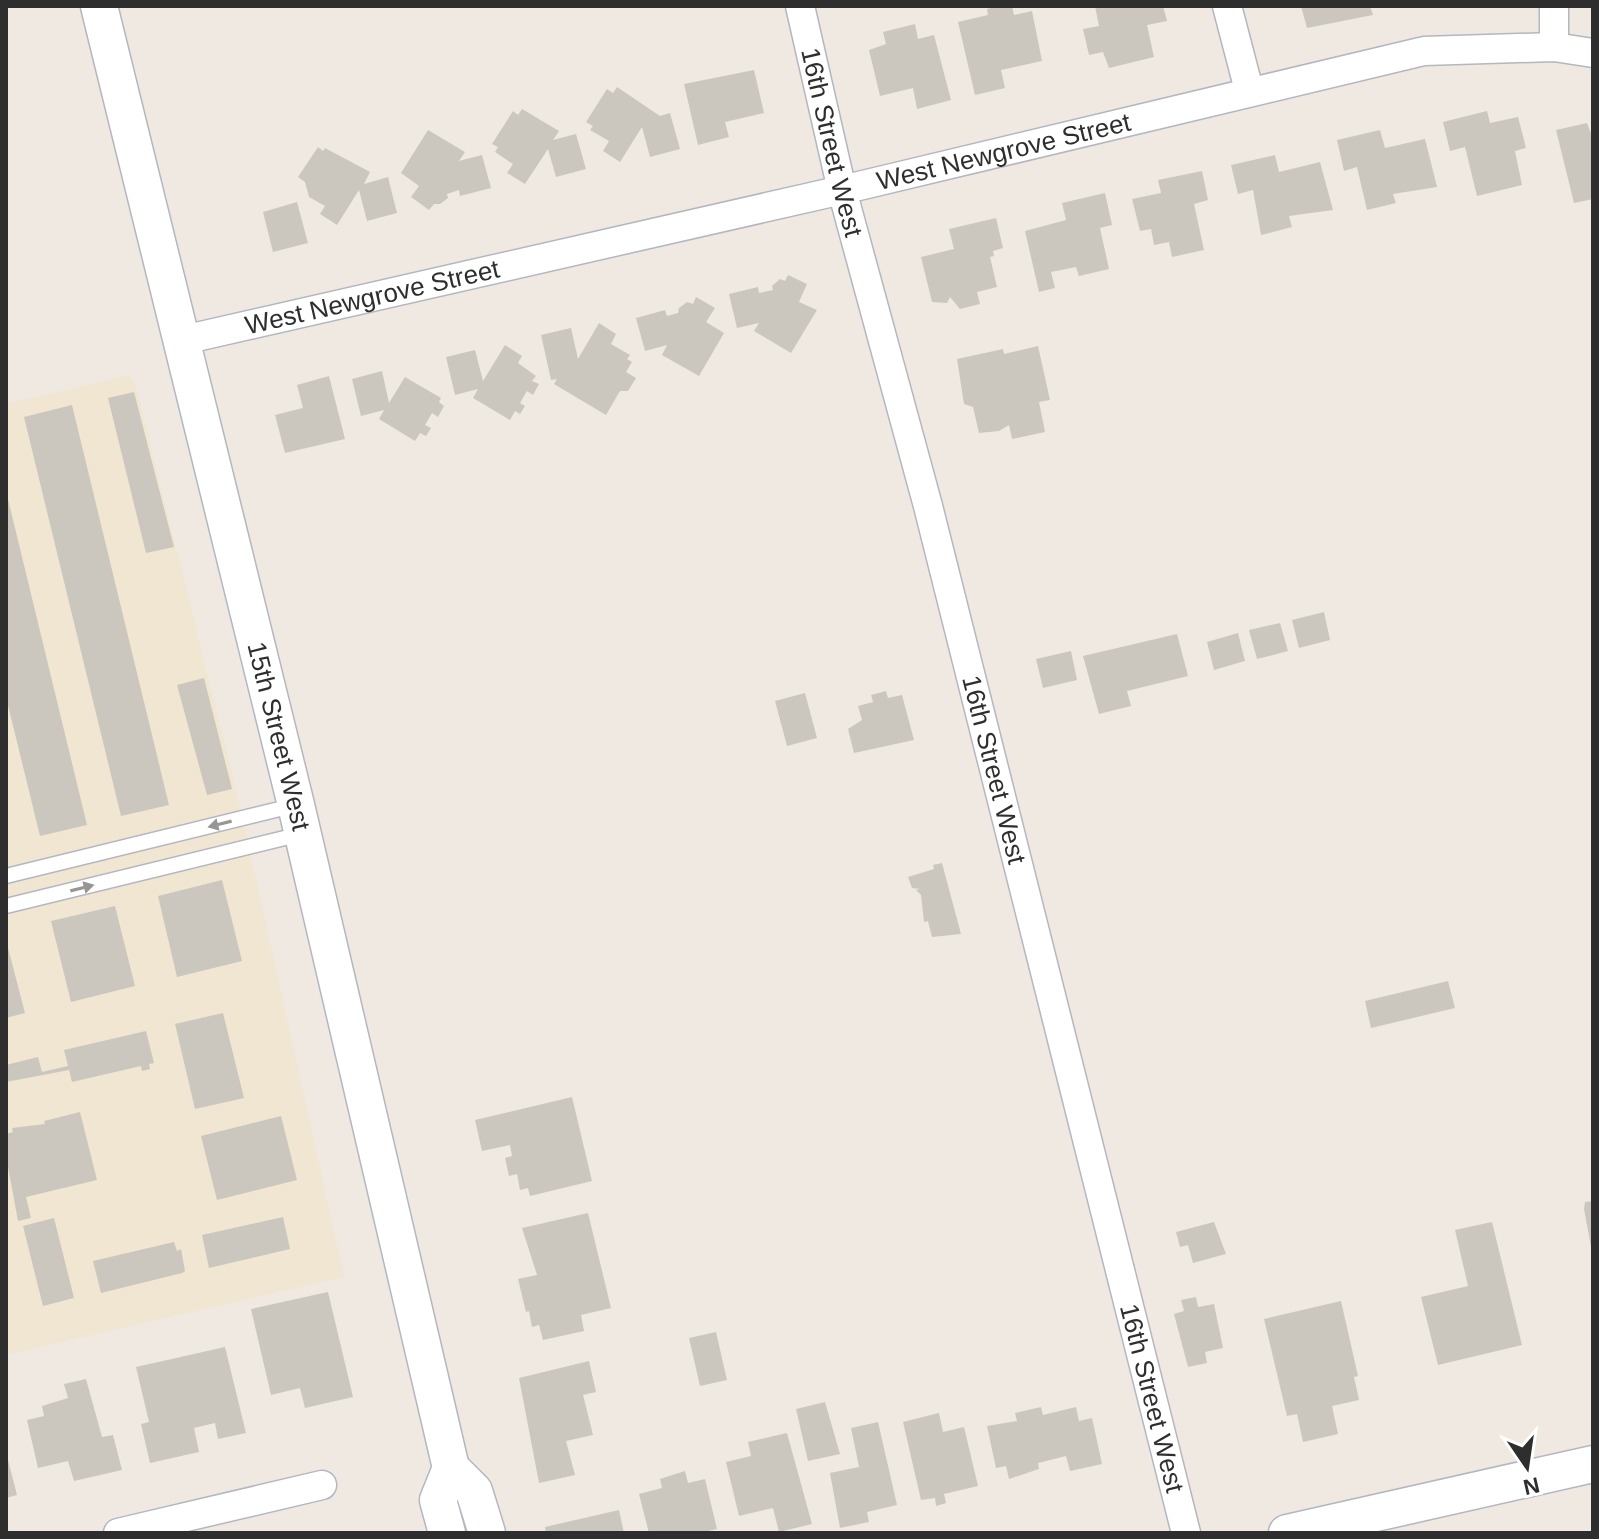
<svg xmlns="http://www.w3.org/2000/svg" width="1599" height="1539" font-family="Arial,sans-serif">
<rect width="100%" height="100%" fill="#efe9e1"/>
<path fill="#f0e6d1" d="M130,375l7,15 100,403 107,484 -338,78v-951z"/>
<path fill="#cbc7bf" d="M999,6h13l2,9 18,-4 10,50 -41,9 4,18 -30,7 -17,-73 30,-7 -1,-6z
M1095,6h68l4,15 -20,4 7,32 -45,11 -6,-16 -14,3 -6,-26 16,-3z
M1301,6h69l3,9 -66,13z
M915,24l3,15 16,-4 17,65 -34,9 -4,-21 -33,8 -11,-46 17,-6 -3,-12z
M754,70l10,43 -39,9 4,15 -31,8 -14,-61z
M617,87l43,29 10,-3 10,36 -30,8 -8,-30 -22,35 -17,-11 6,-10 -19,-11 3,-4 -7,-4 21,-33 6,4z
M522,109l37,22 -6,9 23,-6 10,35 -30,8 -8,-28 -23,35 -18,-11 6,-9 -18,-12 3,-5 -6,-3 21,-33 5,4z
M1487,111l3,12 28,-6 8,31 -11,3 7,34 -45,11 -12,-49 -15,4 -7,-29z
M1587,123l6,16v60l-19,4 -18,-73z
M428,130l37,22 -6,9 23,-6 9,33 -31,8 -1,-6 -12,4 1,4 -8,6h-6l-5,6 -18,-13 8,-11 -18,-13z
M1380,130l5,18 40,-9 12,48 -44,7 3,9 -29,7 -10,-43 -13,4 -7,-31z
M318,147l5,4 2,-3 45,24 -6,12 24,-7 9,36 -30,8 -8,-31 -22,35 -17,-11 5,-8 -16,-9 -4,-15 -7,-5z
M1275,155l4,17 41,-10 13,48 -44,6 3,11 -31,8 -8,-45 -15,4 -7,-29z
M1202,171l6,29 -14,4 10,46 -32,7 -3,-15 -15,3 -3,-16 -11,2 -8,-32 29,-6 -3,-13z
M1105,193l7,32 -12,3 9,41 -30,7 -3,-9 -25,5 4,16 -16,4 -14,-61 41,-11 -4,-17z
M297,202l11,41 -35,9 -10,-40z
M996,218l7,30 -10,3 1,5 -4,1 7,30 -20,5 3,12 -20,5 -10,-12 -3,6 -15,-1 -11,-45 33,-8 -5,-20z
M788,275l19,9 -8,18 18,8 -26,43 -37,-22 5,-8 -22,5 -8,-34 29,-7 1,6 14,-3 -1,-4 8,-7 5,2z
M696,297l19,11 -9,14 18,11 -25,43 -37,-21 5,-10 -22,6 -9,-33 29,-8 2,6 11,-3 1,-5 8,-6 6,2z
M599,323l17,11 -5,10 19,11 -3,4 5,3 -6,10 10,6 -8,13h-8l-14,24 -52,-31 3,-5 -6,1 -10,-45 30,-7 7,31z
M505,345l17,11 -4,7 18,13 -4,5 7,3 -6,11 -6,-4 -7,12 5,3 -5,8 -5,-3 -5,9 -37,-22 5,-9 -23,6 -9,-38 29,-7 8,31z
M1038,346l12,54 -11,2 6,30 -33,7 -3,-14 -10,6 -20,2 -6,-26 -9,-3 -7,-45 46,-10 1,5z
M382,371l7,32 16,-26 36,21 -2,4 5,4 -6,11 -6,-4 -7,12 6,3 -5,8 -6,-3 -5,8 -36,-22 5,-9 -23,6 -9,-37z
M329,376l16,63 -60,14 -10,-38 28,-7 -6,-23z
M134,392l40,155 -28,6 -38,-155z
M72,405l97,400 -48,11 -97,-399z
M7,495l80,330 -47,11 -34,-139z
M1324,612l6,28 -31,8 -7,-28z
M1280,623l8,28 -31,8 -8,-29z
M1238,633l7,28 -31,9 -7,-28z
M1177,634l11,42 -61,15 4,15 -32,8 -16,-58z
M1071,651l6,29 -34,8 -7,-29z
M204,678l28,111 -25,6 -30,-110z
M886,691l2,7 14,-3 12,45 -60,13 -6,-24 14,-9 -4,-14 15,-4 -2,-7z
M805,693l12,45 -30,8 -12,-45z
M942,863l19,71 -29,3 -4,-16 -4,1 -3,-27 -5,-5 4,-1 -8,-1 -4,-11 26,-8 -1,-4z
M222,880l20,81 -65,16 -19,-81z
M115,906l20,80 -64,16 -20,-81z
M6,940l19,73 -19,5z
M1448,981l7,27 -84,20 -6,-27z
M223,1013l21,85 -49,11 -20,-85z
M146,1031l8,32 -5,1 1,5 -8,2 -1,-5 -69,16 -3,-12 -63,12v-17l32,-8 4,15 26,-6 -4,-16z
M572,1097l20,84 -62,15 -2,-8 -8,2 -3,-16 -8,2 -4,-18 7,-2 -2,-11 -28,6 -7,-31z
M80,1112l17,68 -71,17 5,21 -13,3 -12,-65v-22l7,-2 -1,-4 33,-4 -1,-3z
M281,1116l16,64 -80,20 -16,-64z
M1593,1201v45l-2,1 -7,-38 1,-7z
M588,1213l23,95 -30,7 3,16 -41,9 -4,-15 -7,2 -3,-16 -3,1 -8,-33 19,-4 -15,-47z
M283,1217l7,32 -81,19 -7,-33z
M54,1218l20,80 -31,8 -20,-80z
M1214,1222l12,32 -33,9 -5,-18 -8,2 -4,-15z
M1492,1222l30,123 -84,20 -17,-68 47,-11 -13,-56z
M174,1242l3,9 4,-2 4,22 -3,2 -81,20 -8,-32z
M328,1292l25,105 -48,11 -5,-20 -29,7 -20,-86z
M1196,1297l2,10 16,-3 9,44 -18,4 2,11 -19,4 -14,-53 10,-3 -3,-11z
M1341,1301l17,75 -4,1 5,23 -27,6 6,28 -35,8 -6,-28 -10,2 -23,-97z
M716,1332l11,48 -27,6 -11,-48z
M225,1347l21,86 -28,6 -3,-16 -21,5 5,24 -49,11 -9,-39 8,-2 -13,-55z
M589,1361l7,31 -13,3 10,40 -27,6 9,34 -36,8 -20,-105z
M86,1379l16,58 11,-2 9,35 -48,11 -6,-20 -30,7 -11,-48 17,-4 -2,-10 26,-8 -4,-14z
M825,1402l15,52 -32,7 -12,-52z
M1041,1407l2,8 33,-8 3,14 13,-3 10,46 -32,7 -4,-15 -28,7 1,6 -30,10 -3,-13 -10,2 -9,-42 30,-5 -2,-8z
M939,1413l4,19 21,-5 14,59 -34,8 2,9 -10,3 -1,-8 -14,2 -18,-78z
M878,1422l19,83 -30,7 2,10 -29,6 -10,-55 29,-6 -8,-39z
M787,1433l25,91 -33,8 -6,-24 -34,8 -13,-54 25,-6 -3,-14z
M6,1452l11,43 -11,3z
M685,1471l3,12 17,-4 12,50 -18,4h-50l-10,-39 23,-6 -2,-9z
M619,1510l5,23h-78l-1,-6z"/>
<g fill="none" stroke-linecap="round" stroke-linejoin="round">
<g stroke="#b4b7c1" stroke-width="17">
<path id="service" d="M6,876l290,-71
M6,906l295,-72"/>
</g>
<g stroke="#b4b7c1" stroke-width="31">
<g id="minor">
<path id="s1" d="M800,6l42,184 86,316 258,1027"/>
<path d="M1227,6l22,84"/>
<path d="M1554,47v-41"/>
<path id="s2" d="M183,340l659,-150 582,-139 130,-4 39,6"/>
<path d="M118,1533l204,-48"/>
</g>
</g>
<g stroke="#b4b7c1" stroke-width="39">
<g id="tertiary">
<path id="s3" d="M99,6l197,799 155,663 23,23 13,42"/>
<path d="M447,1533l-9,-33 13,-32"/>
<path d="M1287,1533l306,-69"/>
</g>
</g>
<use href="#service" stroke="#fff" stroke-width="14"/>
<use href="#minor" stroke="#fff" stroke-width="28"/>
<use href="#tertiary" stroke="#fff" stroke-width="36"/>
</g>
<defs><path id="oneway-solid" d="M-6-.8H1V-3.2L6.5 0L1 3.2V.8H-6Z" transform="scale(2)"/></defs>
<g fill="#969696">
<use href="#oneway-solid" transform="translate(220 824) rotate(166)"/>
<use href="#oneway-solid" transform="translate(82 888) rotate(-14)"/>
</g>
<g text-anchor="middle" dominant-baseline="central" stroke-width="6" stroke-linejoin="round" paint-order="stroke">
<g font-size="26" fill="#2e2e2e" stroke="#fff">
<text stroke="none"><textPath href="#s1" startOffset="140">16th Street West</textPath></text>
<text stroke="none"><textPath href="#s2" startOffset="842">West Newgrove Street</textPath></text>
<text stroke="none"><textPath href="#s2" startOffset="194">West Newgrove Street</textPath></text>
<text stroke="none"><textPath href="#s3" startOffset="752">15th Street West</textPath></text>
<text stroke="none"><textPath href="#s1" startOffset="788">16th Street West</textPath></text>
<text stroke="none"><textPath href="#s1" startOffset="1436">16th Street West</textPath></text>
</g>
</g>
<rect width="1599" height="1539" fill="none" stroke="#2e2e2e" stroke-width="16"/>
<g transform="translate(1527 1467) rotate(167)" stroke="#ffffff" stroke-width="6" paint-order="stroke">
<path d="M0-6L14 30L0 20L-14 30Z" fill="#2e2e2e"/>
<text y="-12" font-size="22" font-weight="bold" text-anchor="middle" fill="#2e2e2e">N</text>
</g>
</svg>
